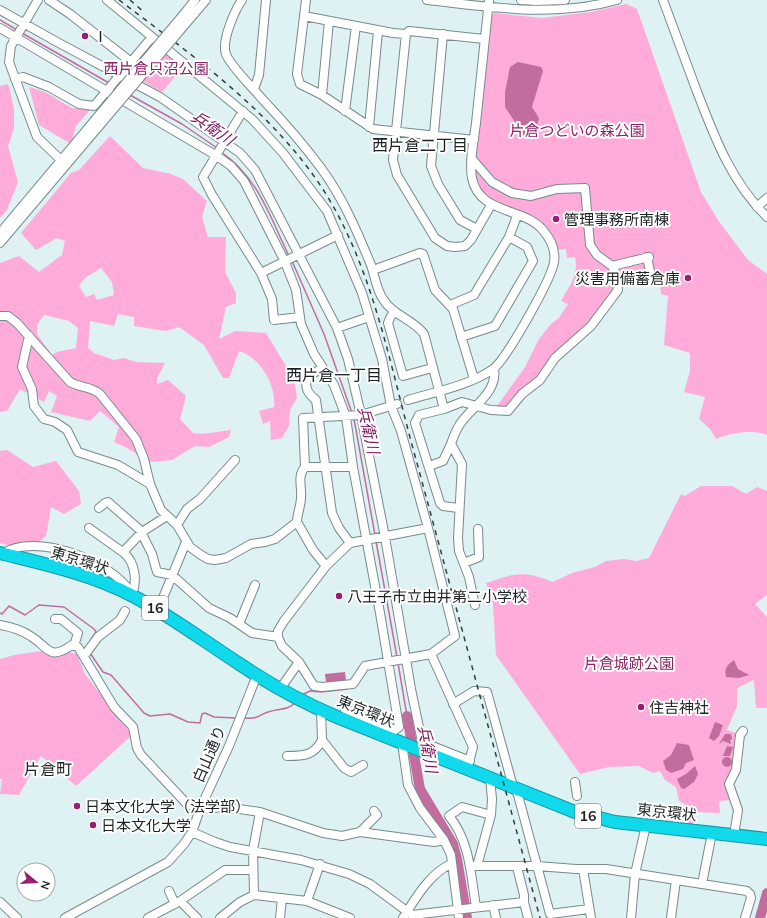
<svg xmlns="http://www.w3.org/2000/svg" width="767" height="918" font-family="Mulish,'Noto Sans JP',sans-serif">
<rect width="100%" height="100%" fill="#def1f3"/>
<path fill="#ffacda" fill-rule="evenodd" d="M626,4l11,5 64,183 17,28 30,40 19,14v161c-15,-6 -37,-2 -51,4l-6,-10 -11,-10 6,-22 -21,-5 6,-21v-18l-26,-8 4,-49 -7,-2 -1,-16 -6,1 -5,-22 -40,12 6,19 -25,36 -33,28 -10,11 -10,16 -23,17 -10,13 -7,-3 28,-39 14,-28 12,-15 8,-6 9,-14 -7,-3c8,-15 18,-26 14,-44l-8,1 -1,-9 -10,1 -8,-17 -55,-30 -13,-13 -5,-18 1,-14 15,-141 3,-4 48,5 49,-6z
M152,43l32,23 -22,26 -35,-20z
M7,84l2,2 5,23v19l-6,18 10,36 -11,28 -7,8v-132z
M29,87l16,5 27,16 18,2 -14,16 -5,18 -32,-19z
M110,136l33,32 28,6 12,5 24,22 -5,16 6,20h18l-1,35 11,21v10l-10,4 -7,32 16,-8 31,2 28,46 3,19 -7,12 -1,16 -7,12 -11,2 -1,-19 -7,3 -4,-13 15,-4c2,-22 -13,-49 -35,-56l-10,27h-6l-19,-33 -25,-18 -13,4 -32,-5v-9l-16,-3 -4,12 -24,-5 -2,27 6,5 20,7 10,-2 12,4 29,1 -8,15v6l11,-4 18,16 -6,23 13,14 9,1 29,-4 -2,7 -20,10 -14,-1 -23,14 -23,2 -22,-14 -13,-6 5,-15 -19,-16 -10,10 -39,-9 6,-16 -8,-5 -5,11 -24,-13 -13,22 -7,1v-149l19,-7 20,16 23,-17 3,-14 -8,-3 -21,12 -15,-17 50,-60 8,-3zM101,268l11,14 2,13 -17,5 -3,-6 -8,3 -7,-11 6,-8zM44,315l25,6 9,7 -2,20 -19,4 -5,3 -15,-21v-9z
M645,261l4,20 -29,7 -5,-21z
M7,450l26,17 23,-6 23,30 2,13 -17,10 -13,-7 -5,29 -17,14 -29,-7v-92z
M701,486h31l14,8 11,-7 10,4v104l-12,9 12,13v91h-11l-2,-28 -17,8v18l-10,24 11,4 -6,66 -13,1 1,12 -24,-1 -2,13 -8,-1 2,-11 -4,-9 -5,-3 -3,-14 -11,-7 -5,-9 -7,2 -14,-7 -30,1 -29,7 -84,-119 -3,-51 -7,-21c30,-10 37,-13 67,-1l19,-9 23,-6 11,-6 18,-2 12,2 13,-3 32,-64 4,2z
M55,649l22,5 8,20 47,61 -56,51 -35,-30 -22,39 -19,-1 2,-15h-2v-120l14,-4z"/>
<path fill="#c36d9f" d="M518,62l23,5 2,4 -11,36 7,11 -5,20 -10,-2 -19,-29v-15l5,-25z
M734,660l4,9 11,6 -10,3 -13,-1c-2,-8 1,-12 8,-17z
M345,672l1,9 -20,1 -1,-8z
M715,722l8,3 -4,11 -5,5 -5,-3z
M725,734h6l1,5 -2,1 1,4 -8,-3 -4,3z
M677,743l12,2 5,15 -8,3 -3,6 -12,4 -5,-3 -3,-9 8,-6z
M727,746l6,1 -3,9h-7z
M722 762a5 5 0 1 1 10 0a5 5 0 1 1-10 0Z
M695,766l3,8 -4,8 -10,7 -3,-1 -4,-9 9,-5z"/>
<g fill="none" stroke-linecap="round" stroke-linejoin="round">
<path stroke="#c36d9f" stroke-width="1.5" d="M0,20l17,10
M22,33l87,50
M130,95l52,29 35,24
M221,152c37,25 49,65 68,104
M292,261l32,73 28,79
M354,419l21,116
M376,541l21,116
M0,613l2,1 7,-8 16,9 14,-10 25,2 30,22 2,3 -6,9
M90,653l13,19 8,3 33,38 6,3 20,-2 18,8 12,1 2,-9 3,-1 9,4 22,1
M398,663l9,53
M302,695l8,-4 11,1 26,-3
M244,718c16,1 12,-2 24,-6 11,-4 19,-1 27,-9"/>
<path stroke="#c36d9f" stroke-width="10" d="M407,716l13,73 33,55 4,15 10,59
M760,918l7,-25"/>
<g stroke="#788a8c" stroke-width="10">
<path id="minor" d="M38,0l-27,46 -2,16 28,75 29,28
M49,0l21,14 61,48
M107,0l145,119 31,34 44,58 35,82 20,66 9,47 10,25 27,97 27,108 -24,18 -66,12 -12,18 -31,3 -8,-1 -15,-24
M242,0c-7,10 -21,41 -16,54 4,12 29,36 38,47 20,21 39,43 57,67 22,30 36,63 50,97 4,11 5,24 12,34 9,16 30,20 41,35l20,75
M306,0l-9,74 3,10 22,11 51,34 101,11
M427,0c64,7 127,18 190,0
M521,0l15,1 29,-1
M663,0c11,30 22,59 33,89 18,47 35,93 71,128
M188,9l7,-9
M0,10l57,32 103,55 80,56 15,17 82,158 11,31 13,56 24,122 26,152 11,53 48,19
M194,14l12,-14
M304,16l89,17 13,1 3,-3 75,8
M0,28l217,128 14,10 13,15 41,81 11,28 5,34 13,30 20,31 12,32 7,50 27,146 19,114 -4,3 -50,-21
M406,34l-13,126 4,15 38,63 12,8 8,1 10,-1 6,-6 20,-35
M443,34l-12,132 7,18 22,36 17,9
M15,79l8,-2 26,10 30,17 15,2 58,-69
M254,89l5,-14 7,-75
M322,95l7,-74
M243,111l-40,66 9,18 49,78 11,26 2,21 26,-3
M345,111l11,-85
M369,127l9,-96
M757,207l10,-9
M0,233l94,-112
M0,243l100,-118
M647,257l5,24
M612,266l37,-9
M373,270l47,-17 3,1 12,36 18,19 21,70
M261,273l77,-38
M450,305l24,-10 35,-58 8,-21
M395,312l-4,4 -3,7 15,53 29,-8
M0,316h8l9,7 53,59c10,6 21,4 30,12l36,45 8,20 6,25 11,26 16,15 13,22 11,8 7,4 7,1 11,-2 25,-14 14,-2 10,-3 22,-17
M337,328l32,-11
M29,336l-7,31 10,22 2,17 10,13 11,3 12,8 11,22 40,13 32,19
M461,337l34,-11 38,-65 -6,-14 -18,-10
M323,368l-15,8c-4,11 -1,17 8,24l16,113 7,15 11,15
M408,400c27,-8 63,-15 85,-31 13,-9 59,-91 61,-107 2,-12 -4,-24 -12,-33 -20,-22 -63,-15 -70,-51 -3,-17 2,-38 4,-55 4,-41 9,-82 13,-123
M429,466l14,-5 8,-17
M305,467l-2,-49 58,-3 36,-11
M99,508l6,-5 3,-1 32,28 12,24 5,18 15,3 37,33 21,10 22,15 26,4
M458,508l-15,-2 -3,-3 -25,-80 4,-8 25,-6 18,-7 29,8 17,1 14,-17 18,-14 15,-22 36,-32 27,-36 -3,-18 -3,-6 -15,-11 -7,-10 -5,-57 -28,1 -26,7 -19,-3 -20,-11 -20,-23
M177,525l10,-16 13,-10 35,-39
M89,528l35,25
M2,554c33,-23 110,7 129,39
M464,563l15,-6 -1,-28
M326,566l-13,-16 -16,-28c0,-8 4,-16 4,-25 1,-11 -4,-21 4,-30h48
M132,595c5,-13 4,-32 -8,-42l1,-3 17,-18 25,-16
M475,605l-6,-28 -10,-26 -1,-13 4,-74 -11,-20c2,-6 5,-14 9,-20 11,-17 38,-31 34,-55
M158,610l28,-68
M55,619h6l17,14 -4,13
M239,624l16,-39
M0,625c12,2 22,5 32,12 17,11 17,24 40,8l6,2 36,60 19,20 4,21 4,7 45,48 14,6 25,-2 35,5 63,21 19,3 18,-4 74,10 10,-2
M431,654l42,93 -5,19
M84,656l14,-19 22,-17 5,-9
M280,689l19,-27 -17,-16 -4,-9v-6l6,-10 42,-55 24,-23 78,-15
M453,704l21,-13 13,1 25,91 6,12 32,119 39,-5
M321,710l1,30 22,28 7,4 12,-7
M402,743l6,42 12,23 24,32 7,15 8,63
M287,756c16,0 27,0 35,-16
M575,782l2,14
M192,832l23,10 15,5 71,13 48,14 21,10 42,31 112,-13v-7l-7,-28
M360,832l17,-17 -3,-4
M712,833l-10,51 45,7 3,3 1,4 -6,20
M734,835l4,-25 -9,-26 7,-14 4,-35 3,-4
M470,866h67l39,3h30l96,15
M477,866l14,-51 1,-16 -2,-21
M583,869l8,49
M169,891l6,13
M254,895l-1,-45 7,-38
M180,901l45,-31h28
M307,901l13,-37
M0,902l17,16
M524,902l4,16
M493,905l3,13
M476,907c-5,-31 -6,-66 -27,-91l13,-9 29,8
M65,918l103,-56 16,-18 8,-12 8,-23 29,-63 28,-71
M148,918l32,-17 17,17
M220,918l20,-16 14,-7 53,6 43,17
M280,918l2,-20
M403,918c12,-19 27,-45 48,-54
M631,918l4,-44 11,-49
M671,918l5,-38"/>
</g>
<g stroke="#1399a5" stroke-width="14">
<path id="highway" d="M0,553c44,11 92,21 133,43 38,20 72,46 108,69 30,20 63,38 96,52l238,95 40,10 152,17"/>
</g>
<use href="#minor" stroke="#fff" stroke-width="8"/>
<use href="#highway" stroke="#0fd9eb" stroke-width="12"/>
<path stroke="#353e3f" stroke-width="1.5" stroke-dasharray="5 5" stroke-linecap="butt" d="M119,0c70,53 146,106 197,179 57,81 74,189 101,284 41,152 82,303 123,455
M130,0l15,13"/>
<g stroke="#788a8c" stroke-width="10" stroke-linecap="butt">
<path id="minor-bridge" d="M94,121l94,-112
M100,125l94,-111"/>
</g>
<use href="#minor-bridge" stroke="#fff" stroke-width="8"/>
</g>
<g fill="#9b1d72" stroke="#fff" stroke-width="1.5">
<circle cx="85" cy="36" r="4"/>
<circle cx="556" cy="219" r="4"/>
<circle cx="688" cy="278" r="4"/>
<circle cx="339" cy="596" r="4"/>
<circle cx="641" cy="707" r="4"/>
<circle cx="77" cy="806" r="4"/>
<circle cx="93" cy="825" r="4"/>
</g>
<g text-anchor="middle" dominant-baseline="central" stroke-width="4" stroke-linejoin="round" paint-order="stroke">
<g fill="#fff" stroke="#5f6465" stroke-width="1">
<rect x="142" y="596" width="26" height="24" rx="3"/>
<rect x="575" y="804" width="26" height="24" rx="3"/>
</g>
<g font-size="14" font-weight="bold" fill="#1b2223">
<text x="155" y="608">16</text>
<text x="588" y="816">16</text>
</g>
<g font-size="15" fill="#1b2223" stroke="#fff" text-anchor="start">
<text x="93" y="36">Ⅰ</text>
<text x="564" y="219">管理事務所南棟</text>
<text x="680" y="278" text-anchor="end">災害用備蓄倉庫</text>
<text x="347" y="596">八王子市立由井第二小学校</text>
<text x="649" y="707">住吉神社</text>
<text x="85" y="806">日本文化大学（法学部）</text>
<text x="101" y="825">日本文化大学</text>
</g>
<g font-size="15" fill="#892366" stroke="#fff">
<text x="156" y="68">西片倉只沼公園</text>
<text x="577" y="130">片倉つどいの森公園</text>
<text x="629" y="663">片倉城跡公園</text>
</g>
<g font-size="15" fill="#1b2223" stroke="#fff">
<text transform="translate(80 560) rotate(17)">東京環状</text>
<text transform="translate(366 711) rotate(22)">東京環状</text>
<text transform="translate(209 754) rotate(-67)">白山通り</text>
<text transform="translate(667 812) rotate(6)">東京環状</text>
</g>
<g font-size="16" font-style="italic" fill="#7e165c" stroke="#fff">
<text transform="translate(213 128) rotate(34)">兵衛川</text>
<text transform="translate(369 430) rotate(77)">兵衛川</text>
<text transform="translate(428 749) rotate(80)">兵衛川</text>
</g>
<g font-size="16" fill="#1b2223" stroke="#fff">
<text x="420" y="145">西片倉二丁目</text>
<text x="334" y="375">西片倉一丁目</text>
<text x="48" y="769">片倉町</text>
</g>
</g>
<g transform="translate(36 882) rotate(108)"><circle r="19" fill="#ffffff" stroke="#a4a7a7"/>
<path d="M0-3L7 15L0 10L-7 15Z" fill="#9b1d72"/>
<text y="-6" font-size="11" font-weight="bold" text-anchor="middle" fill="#1b2223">N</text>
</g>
</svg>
